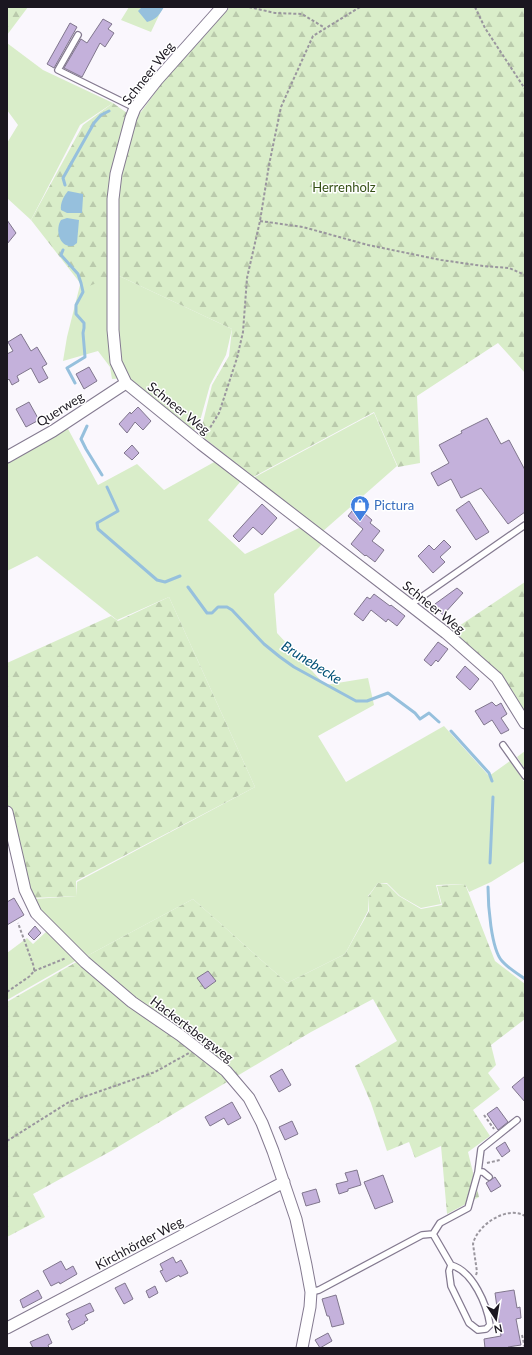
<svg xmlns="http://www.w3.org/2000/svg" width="532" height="1355" font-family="Lato,sans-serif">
<defs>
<pattern id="forest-firs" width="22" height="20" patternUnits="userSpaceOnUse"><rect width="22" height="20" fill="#d9edc9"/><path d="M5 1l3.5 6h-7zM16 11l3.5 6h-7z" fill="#bacaac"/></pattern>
</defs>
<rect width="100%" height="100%" fill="#faf7fd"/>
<path fill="#d9edc9" d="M129,7h34l-12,25 -30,-12z
M7,43l36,27 70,33 -33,22 -49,95 -24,-22v-55l11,-18 -11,-15z
M117,275l115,54 -6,26 -16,30 -10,36 -7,11 -68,-54 -13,1 -2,-12 -12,-16 -35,10 4,-24 14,-56z
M374,413l23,53 -75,66 -69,-54z
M67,427l31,58 39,-21 27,26 52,-29 25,20 -33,39 37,34 56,-27 21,17 -48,50 3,39 48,52 43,-7 6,27 -56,31 28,46 98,-56 45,50 21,-15 15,22v78l-34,21 -22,10 -4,-8 -29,1 5,19 -20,4 -21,-12 -13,-13h-9l-10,13v15l-23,43 -58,29 -94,-84 -108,58 -44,-45 -7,-13 43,-3v-14l178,-95 -86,-190 -52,23 -80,-64 -30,15v-110z
M525,751v18l-8,-12z
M47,931l30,29 -70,40v-47l20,-15 6,6z"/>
<path fill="url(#forest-firs)" d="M7,7h21l-21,28z
M230,7h295v366l-27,-30 -81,53 3,67 -22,4 -24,-55 -121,65 -55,-44 5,-11 9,-37 17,-29 3,-27 -115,-54 -33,13 -53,-68 52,-95 30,-22 21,15 7,-6 21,-29z
M525,582v133l-75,-83z
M169,597l86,190 -179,94 1,15 -43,2 -27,-68v-167l104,-47 7,5z
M378,883l9,1 12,12 22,13 21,-4 -5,-19 28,-2 30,77 30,23v35l-34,26 5,20 -8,8 12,16 -27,21 17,26 -22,16 11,45 -32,17 -6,-68 -26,12 -6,-16 -22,9 -16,-48 -16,-37 42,-25 -24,-42 -62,33 -200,119 -78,43 12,23 -38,20v-235l78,-45 108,-58 94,84 58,-29 24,-43 -1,-14z"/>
<path fill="#96c0dd" d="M142,7h22c-4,7 -8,13 -17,15l-9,-11z
M68,191l15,3v3l-1,16h-15l-6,-3c-1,-7 3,-14 7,-19z
M67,218l12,2 -2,23 -4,3c-14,2 -18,-17 -12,-26z"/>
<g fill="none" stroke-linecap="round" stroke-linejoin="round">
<path stroke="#96c0dd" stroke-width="3" d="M65,185l-2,-7 31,-55 7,-8 8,-4
M63,250l-2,5 17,19 3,9 2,9 -7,13v9l8,9v5l-1,5 2,24 -18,11 8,15
M87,426l-6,13 5,10 16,26
M107,487l11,24 -21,12 1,6 59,51 8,2 15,-6
M188,587l19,26h5l6,-6h9l5,3 32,34 16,13 14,10 62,34h11l21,-8 27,20 5,6 9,-6 10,9
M451,731l38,42 3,8
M490,863l3,-66
M488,887c0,17 3,62 14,74 6,7 16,13 23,18"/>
</g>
<path fill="#c4b1db" stroke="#80768d" d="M103,19l9,5 -4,5 6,4 -9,14 -5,-4 -18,34 -18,-9 17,-29 6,4z
M70,23l7,4 -23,41 -7,-4z
M7,220l9,13 -9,11z
M21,334l10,17 6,-4 10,17 -5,3 6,11 -9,5 -8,-15 -14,8 2,5 -7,4 -3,-6 -2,2v-27l6,-3 -5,-9z
M89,367l8,14 -13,8 -8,-15z
M29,402l10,18 -13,7 -10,-18z
M138,407l13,14 -8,9 -8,-8 -8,11 -8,-9 11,-12 1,2z
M487,418l14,26 8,-4 16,30v42l-17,12 -27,-36 -20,10 -10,-19 -13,7 -7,-13 18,-10 -10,-18 23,-12 -1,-2z
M132,445l7,8 -7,7 -8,-7z
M469,501l20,31 -13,8 -20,-30z
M262,504l15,14 -15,17 -9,-8 -14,15 -6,-6z
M356,506l16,14 -2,3 10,8 -8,10 12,9 -9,12 -9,-7 -1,1 -14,-12 12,-15 -15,-13z
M444,540l7,7 -11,10 5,5 -12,11 -15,-17 11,-11 5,5z
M457,588l6,5 -20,22 -8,-7v-4z
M374,594l16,12 1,-1 14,11 -8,10 -9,-7 -2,3 -15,-12 -8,11 -9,-7 13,-17 3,2z
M438,642l10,7 -10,13 -2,-2 -5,6 -7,-6z
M465,666l14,13 -9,11 -14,-13z
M492,702l4,4 5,-3 6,11 -6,4 8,12 -8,4 -9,-14 -8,5 -9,-14z
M14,898l10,17 -17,10v-23z
M35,926l6,7 -7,7 -6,-6z
M208,971l8,10 -11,8 -8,-11z
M282,1069l9,16 -12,7 -9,-16z
M525,1076v26l-13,-15z
M232,1102l9,16 -13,7 -4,-7 -14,8 -5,-9z
M497,1107l11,15 -10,8 -11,-16z
M292,1121l6,13 -13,6 -6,-13z
M505,1142l5,9 -8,6 -6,-9z
M357,1170l4,15 -13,4v2l-9,3 -3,-10 12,-3 -3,-8z
M383,1175l10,27 -18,7 -11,-27z
M495,1177l6,9 -10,6 -5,-9z
M316,1189l4,13 -14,4 -4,-13z
M173,1257l3,6 5,-3 7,13 -8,4 -1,-2 -13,7 -6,-11 3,-1 -3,-6z
M61,1261l5,9 7,-4 4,8 -17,10 -1,-2 -8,4 -8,-15z
M125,1283l8,16 -9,5 -9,-16z
M155,1286l3,7 -9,5 -3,-7z
M38,1290l4,8 -19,10 -3,-8z
M514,1290l3,18 3,-1 1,11 -5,1 5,26 -13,2 1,1h-24l-1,-9 17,-3 -6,-43z
M336,1295l8,29 -12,3 -3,-11h-2l-5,-17z
M90,1303l4,8 -9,4 3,5 -4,2 1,1 -13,7 -4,-9 2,-1 -4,-6z
M328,1333l4,8 -12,7 -5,-8z
M48,1334l4,9 -4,2 1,3h-16l-3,-6z"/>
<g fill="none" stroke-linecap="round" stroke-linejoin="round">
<g stroke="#847a90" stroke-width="8">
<path id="lane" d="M78,35l-20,35 77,38
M410,605l115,-80
M503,745l22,31
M478,1172l3,-23 36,-29
M433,1234l7,-11 28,-15 10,-36h5l6,5
M311,1292l8,-2 103,-55 11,-1 18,31 -2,6 2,15 18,37 9,7 8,-1 4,-4c-3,-20 -17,-54 -39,-60"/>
</g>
<g stroke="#847a90" stroke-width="13">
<path id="street" d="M222,7l-65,73 -22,28 -4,10 -15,56 -3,25v131l3,32 10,21 75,61 209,161 36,28 51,45 28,45
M7,457l46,-26 73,-48
M7,812l18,78 11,23 49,49 47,40 48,33 46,36 23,27 13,25 11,28 23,68 10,46 5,27 -1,15 -8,41
M7,1328l277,-146"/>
</g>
<path stroke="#9a969e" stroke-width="2" stroke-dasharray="3 2" stroke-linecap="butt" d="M249,7l26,6 27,1 23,14
M475,7l10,21 40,61
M260,221l43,6 65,18 73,15 42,6 26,2 16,7
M205,436l14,-23 18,-55 6,-26 4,-54 13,-57 9,-56 12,-58 32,-71 47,-29
M34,971l32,-13
M7,992l23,-16 4,-5v-4l-16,-44
M484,1115l10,14
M7,1141l62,-39 86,-30 34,-19
M487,1163l13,-3
M476,1275l1,-3 -4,-28c4,-19 34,-39 52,-28
M522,1335l3,13
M506,1347v1"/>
<use href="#lane" stroke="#fff" stroke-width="5.5"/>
<use href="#street" stroke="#fff" stroke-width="11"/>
</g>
<defs>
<g id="shop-pin" transform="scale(1)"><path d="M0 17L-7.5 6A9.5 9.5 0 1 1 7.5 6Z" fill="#3f7fe0" stroke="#fff"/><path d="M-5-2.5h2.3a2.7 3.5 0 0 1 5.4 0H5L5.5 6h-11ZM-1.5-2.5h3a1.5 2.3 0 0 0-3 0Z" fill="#fff"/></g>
</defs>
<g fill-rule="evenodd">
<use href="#shop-pin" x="360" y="505"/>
</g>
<g text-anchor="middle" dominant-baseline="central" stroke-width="3" stroke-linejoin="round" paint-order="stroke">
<g font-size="13" fill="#1b1720" stroke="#fff">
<text transform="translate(148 73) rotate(-52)">Schneer Weg</text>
<text transform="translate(179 408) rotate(39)">Schneer Weg</text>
<text transform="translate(60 409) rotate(-32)">Querweg</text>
<text transform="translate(434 607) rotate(39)">Schneer Weg</text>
<text transform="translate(192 1029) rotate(37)">Hackertsbergweg</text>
<text transform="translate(139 1243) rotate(-28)">Kirchhörder Weg</text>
</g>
<g font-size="13" fill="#365117" stroke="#fff">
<text x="344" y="187">Herrenholz</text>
</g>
<g font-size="13" fill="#366cbe" stroke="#fff" text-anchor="start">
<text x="374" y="505">Pictura</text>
</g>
<g font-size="14" font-style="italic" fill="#005076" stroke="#fff">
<text transform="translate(312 662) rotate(32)">Brunebecke</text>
</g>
</g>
<rect width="532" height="1355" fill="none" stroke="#1b1720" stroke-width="16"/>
<g transform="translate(496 1319) rotate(168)" stroke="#ffffff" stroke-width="3" paint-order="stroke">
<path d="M0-3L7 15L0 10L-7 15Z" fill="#1b1720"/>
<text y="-6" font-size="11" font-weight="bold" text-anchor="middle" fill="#1b1720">N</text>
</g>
</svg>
